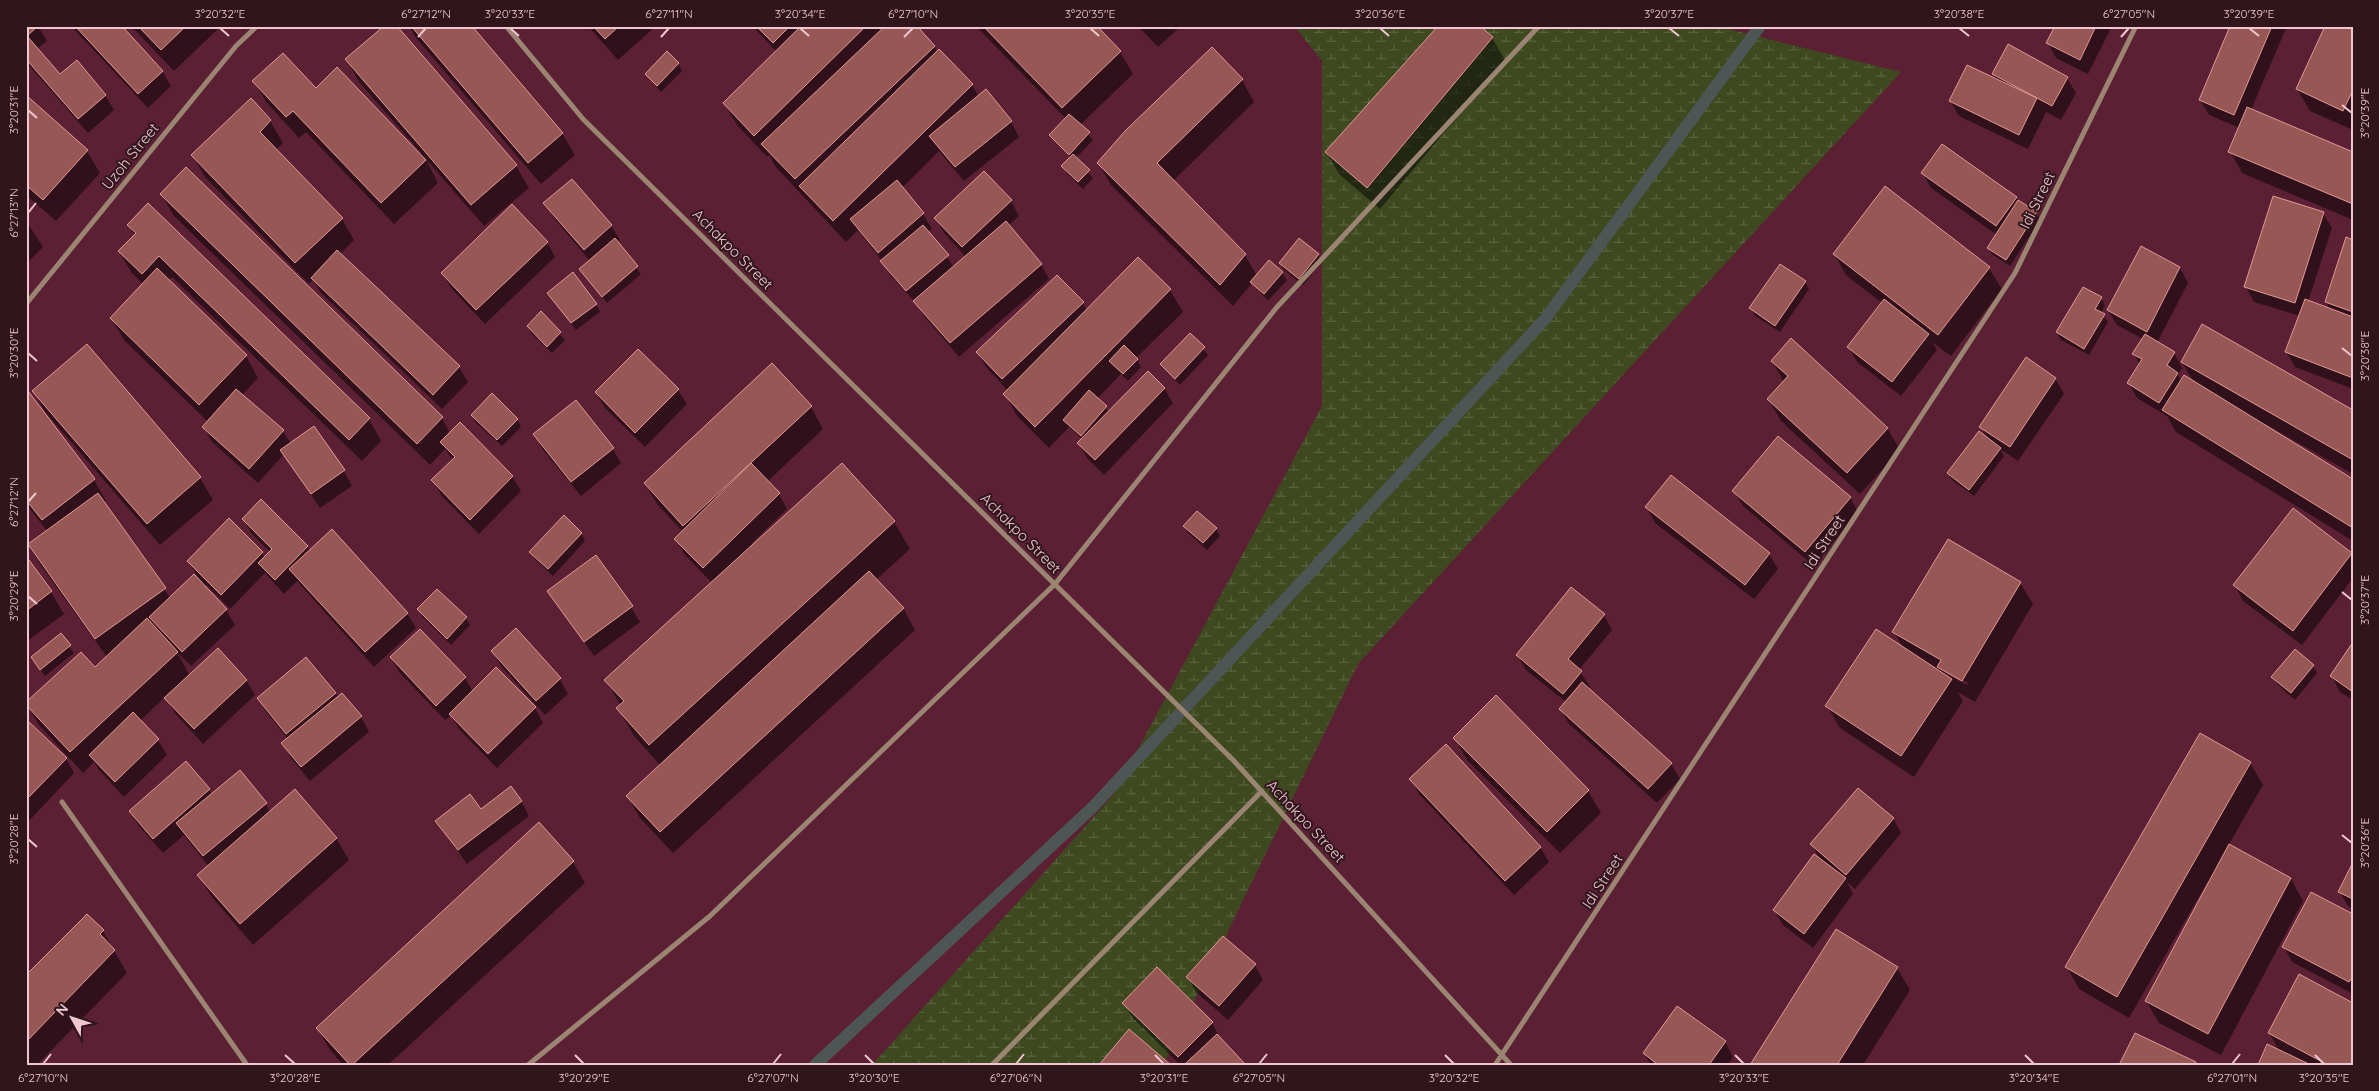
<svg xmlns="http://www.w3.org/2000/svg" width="2379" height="1091" font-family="Quicksand,sans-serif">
<defs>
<pattern id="wetland-marsh" width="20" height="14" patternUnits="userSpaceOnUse" patternTransform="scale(1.25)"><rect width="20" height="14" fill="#3e4920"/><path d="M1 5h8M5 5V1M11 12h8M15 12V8" fill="none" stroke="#5a623f"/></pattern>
</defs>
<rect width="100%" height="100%" fill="#5b2034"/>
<path fill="url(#wetland-marsh)" d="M1294,26h422l185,46 -543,592 -195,401h-291l242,-271 208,-388v-345z"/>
<path fill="#0007" fill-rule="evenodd" d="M26,26h12l9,15 -10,8 23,27 45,19 9,15 -26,23 -62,-71z
M71,26h49l42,45 9,15 -23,22z
M131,26h87l1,2 -45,43z
M396,26l120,140 13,22 -45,38 -59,-68 13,25 -44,41 -88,-92 -7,6 -32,-35 -13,-21 62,8 104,65 1,-2 -62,-71 -12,-22z
M409,26h61l92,107 13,22 -34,29 -125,-146z
M588,26h68l-38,34z
M752,26h163l23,26 34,33 7,12 32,25 8,15 -55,44 -25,-30 -37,37 21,26 9,15 -4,3 26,35 12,-10 -22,-24 -9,-15 76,-17 8,15 -11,10 33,38 8,15 -90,78 -35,-41 -7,-12 -26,-28 -9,-15 -24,-31 -12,12 -71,-76 -6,-11 -2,2 -30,-32 -13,-22 53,-51z
M976,26h120l24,26 13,22 -53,51 13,15 -17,18 17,20 -10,11 -16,-15 -4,-8 8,-8 -20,-22 15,-17z
M1138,26h43l-23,21z
M1478,26l14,12 13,22 -125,149 -41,-35 -13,-22z
M2056,26h56l-24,48 -32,-16 -8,-15z
M2231,26h56l-36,84 102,43v67l-111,-47 -12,-22 10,-23 -31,-13 -9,-15z
M2353,26v104l-43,-19 -13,-22z
M678,63l4,8 -21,21 -15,-18z
M1993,74l74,4 9,15 -15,27 -15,-8 -18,37 -69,-33 -9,-15 47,-20z
M1242,80l12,22 -81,79 72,74 12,21 12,-14 13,11 5,7 -19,21 -16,-18 -19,23 -122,-121 -13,-22z
M26,97l61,54 13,22 -44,48 -30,-26z
M250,100l20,21 13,22 -7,7 66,69 12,21 -14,14 119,113 9,15 -26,27 -121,-116 -8,-13 -4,4 -104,-107 -12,-21z
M1923,173l93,25 20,15 4,7 -30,46 -17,-11 -5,-7 9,-13 -66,-47z
M161,194l281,224 8,15 62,43 9,15 -42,43 -38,-39 -8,-15 20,-20 -8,-11 -15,16 -256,-249z
M545,203l66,22 9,15 -3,3 24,31 -34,29 -27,-34 10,-8 -36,-43z
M2323,213l9,15 -24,74 22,8 -4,-8 27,-61v148l-58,-22 -9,-15 14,-36 -46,-14 -8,-15z
M26,221l17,26 -17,17z
M128,225l241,194 12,22 -19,20 -190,-184 -4,4 78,75 12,22 -16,17 41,36 8,13 53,27 8,15 -32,22 -36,-54 -26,29 -46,-41 -8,-15 4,-5 -84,-82 -13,-22 32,-34 -11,-11 -13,-21 16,-16z
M547,242l8,15 -70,67 -34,-36 -9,-15z
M2142,248l38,20 8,15 -31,60 17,10 8,15 -4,7 3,6 13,2 -12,-21 171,50v62l-88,-50 -1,2 89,54v61l-177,-109 -9,-16 -30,-18 -8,-15 11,-18 -6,-11 9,-15 -26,-14 -9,-15z
M1318,254l4,8 -19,23 -19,-15 -4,-7z
M1834,254l155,14 13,21 -51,67 -19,-14 5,8 -36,46 -44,-34 -8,-15 33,-44 -35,-27z
M1805,282l4,7 -29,43 -25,-16 -4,-8z
M1170,290l13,22 -47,46 5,9 -13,14 -7,-7 -24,25 12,13 55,-24 9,15 -69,72 -17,-17 -9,-15 4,-4 -13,-12 -20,21 -32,-32 -12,-22 3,-3 -22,-24 -9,-15 106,-49 4,8z
M2101,298l4,8 -4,7 7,9 -19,33 -28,-15 -4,-8z
M553,300l43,4 4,8 -24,18z
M541,313l24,27 -13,13 -20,-19 -4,-7z
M1190,335l18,20 -28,30 -18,-21z
M87,345l113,133 13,22 -53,45 -114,-132 -13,-22z
M1772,361l115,67 13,22 -40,44 -79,-73 -13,-22 16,-17z
M2055,378l9,16 -46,67 -18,-12 4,7 -30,40 -22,-16 -4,-7 40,-34 -7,-12z
M678,390l9,14 -42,43 -40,-39 -9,-15z
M27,393l67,87 12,21 -2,2 66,95 29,-19 -11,-18 74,-8 3,5 6,-5 -19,-19 -9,-15 64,28 3,4 97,62 9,15 -42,39 -77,-86 -13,13 -19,-21 -35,36 -23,-24 -2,2 21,23 9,15 -44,41 -14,-14 13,24 56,4 9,15 -52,49 -28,-31 -10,-16 -25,24 18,19 9,15 -43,42 -25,-27 -5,-8 -11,11 -44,-48 -13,-21 69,-36 12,-11 -65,-90 -13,-22 19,-13 -22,-28z
M811,407l12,22 -56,53 12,12 8,15 -35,34 2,2 140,-23 16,27 -34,31 27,28 12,22 -242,223 -33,-35 -13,-22 33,-31 -26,-29 -16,-28 3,-2 -15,-26 106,-97 -28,-29 -8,-15 7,-7 -25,-27 -13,-21z
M472,415l45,4 4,8 -19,19 -26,-23z
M535,435l78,14 8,14 -40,33 -38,-46z
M1734,491l116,6 8,15 -44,54 -71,-60z
M1647,508l122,46 9,15 -24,30 -99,-76z
M1184,526l32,3 4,7 -13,14 -19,-17z
M581,533l4,8 -32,35 -18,-17 -4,-7z
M2351,554l2,24 -51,67 -59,-44 -8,-15z
M26,559l25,33 13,22 -38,28z
M2020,583l13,21 -58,98 -17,-10 5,9 -49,76 -74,-49 -13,-22 77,-57 -10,-17zM1947,671l21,12 -1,2 -20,-11z
M437,590l29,28 4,7 -19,20 -28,-28 -4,-7z
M549,591l82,16 9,15 -46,34z
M1604,615l8,15 -33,40 11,17 -1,2 82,75 9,15 -23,24 -88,-79 -9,-15 6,-7 -40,-32 -9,-15z
M420,630l45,48 8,14 62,16 8,15 -46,45 -38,-39 -8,-14 -6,5 -45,-47 -9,-15z
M60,635l14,18 -29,23 -8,-11z
M2353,644v56l-13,-8 -8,-15z
M492,651l68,28 8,15 -23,21 -44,-49z
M2313,665l4,8 -22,27 -18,-16 -4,-7z
M335,693l26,24 8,15 -59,49 -19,-23 -8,-15 5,-4 -21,-26 -9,-15z
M1496,697l92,94 13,22 -41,40 -93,-93 -12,-22z
M26,720l40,38 8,15 -48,51z
M186,762l26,32 54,10 4,8 25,-22 41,48 13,22 -96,85 -41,-48 -13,-21 10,-9 -25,-32 -21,18 -24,-27 -9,-14z
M2250,763l13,22 -35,61 63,33 12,22 -82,154 -62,-32 -13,-22 64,-119 -2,-1 -79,137 -50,-29 -12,-22z
M1411,779l129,68 9,15 -35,33 -95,-101z
M521,801l8,15 -62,48 -30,-43z
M1893,818l8,15 -46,56 -8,-7 6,12 -40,54 -30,-23 -9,-15 47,-49 -9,-16z
M573,862l12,21 -197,182h-45l-13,-15 -13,-22z
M2353,865v44l-5,-3 -9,-15z
M87,915l16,16 24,42 -90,92h-11v-88z
M2353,915v79l-61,-32 -8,-15z
M1255,965l8,15 -35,40 -32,-28 -8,-15z
M1897,968l13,22 -47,75h-111z
M1124,1003l88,20 8,15 25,27h-65l-47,-47z
M2269,1033l84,32h-94l21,-13z
M1725,1042l8,15 -5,8h-77l-7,-12z"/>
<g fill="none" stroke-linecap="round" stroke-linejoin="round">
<path stroke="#4e5555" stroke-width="12" d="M815,1065l278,-258 452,-488 215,-293"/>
</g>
<path fill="#975855" stroke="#e29895" d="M26,26h12l-11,10 33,38 17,-14 29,35 -28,24 -52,-60z
M75,26h47l41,45 -25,23z
M138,26h48l-25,24z
M384,26h13l120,139 -46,40 -126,-146z
M411,26h61l91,107 -35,30z
M593,26h26l-14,13z
M756,26h34l-17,17z
M801,26h65l-112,110 -31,-33z
M885,26h32l18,20 -140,133 -34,-35z
M983,26h114l24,25 -59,57z
M1438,26h42l13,11 -126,151 -42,-36z
M2055,26h41l-16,34 -34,-17z
M2230,26h42l-38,89 -35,-15z
M2325,26h28v64l-10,21 -47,-22z
M2008,44l60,33 -16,29 -60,-32z
M1212,47l31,32 -86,84 89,91 -26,31 -123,-122 28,-32z
M939,49l34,35 -140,137 -34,-35z
M667,51l12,12 -22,23 -12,-12z
M283,53l33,35 21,-21 89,93 -45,43 -88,-92 -7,6 -34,-36z
M1967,65l70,33 -18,37 -70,-34z
M986,89l26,32 -57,46 -26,-31z
M26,95l62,55 -45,50 -17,-15z
M251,98l20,22 -11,12 83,86 -48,45 -104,-108z
M2247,107l106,45v52l-125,-52z
M1069,114l21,18 -21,23 -20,-20z
M1942,144l75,53 -21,29 -75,-53z
M1073,154l17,16 -12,12 -17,-16z
M186,167l257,250 -26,27 -257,-250z
M984,171l28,29 -50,47 -28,-29z
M572,179l40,46 -28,25 -41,-47z
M897,180l27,33 -46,40 -28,-34z
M1885,186l105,81 -52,68 -105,-81z
M2273,196l51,16 -29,91 -51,-16z
M2018,200l19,12 -31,48 -19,-12z
M148,203l222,215 -21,22 -190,-184 -17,18 -24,-23 18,-18 -9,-8z
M512,204l36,38 -72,68 -35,-37z
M1006,221l36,43 -92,79 -37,-42z
M923,225l26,30 -43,36 -26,-30z
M2346,237l7,3v72l-28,-10z
M615,238l23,28 -36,31 -23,-28z
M1299,238l20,16 -20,25 -20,-16z
M2141,246l39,21 -33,65 -40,-22z
M337,250l123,116 -27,29 -122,-117z
M1138,257l33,32 -136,138 -32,-33z
M1269,260l14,12 -19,22 -14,-12z
M1780,264l26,17 -31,45 -26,-18z
M157,268l90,87 -48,50 -89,-87z
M573,272l24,32 -26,19 -24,-30z
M1057,275l27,27 -82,77 -26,-27z
M2083,287l19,10 -7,12 10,5 -21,35 -28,-17z
M1884,299l45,35 -37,48 -45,-35z
M2305,299l48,18v61l-68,-26z
M541,311l20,21 -14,15 -20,-21z
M2202,324l151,86v50l-172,-98z
M1190,333l15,14 -30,32 -15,-15z
M2145,334l30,18 -8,13 11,8 -19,30 -32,-20 15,-24 -10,-5z
M1791,338l97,90 -41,45 -80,-74 21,-23 -17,-15z
M87,344l114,133 -54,47 -115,-133z
M1124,345l14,14 -15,15 -14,-13z
M638,349l41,40 -44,44 -40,-41z
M2026,357l30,21 -46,69 -31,-20z
M772,363l40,43 -129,120 -39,-43z
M1148,371l17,17 -70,72 -18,-17z
M2184,375l169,104v49l-191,-118z
M236,389l48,41 -35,39 -47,-42z
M1089,390l18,16 -26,30 -18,-16z
M28,391l67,88 -53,41 -16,-20z
M492,393l26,26 -21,21 -26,-25z
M576,400l38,48 -43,34 -38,-48z
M460,422l53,54 -43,44 -39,-40 24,-23 -15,-15z
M314,426l31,44 -34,24 -31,-44z
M1979,431l22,17 -32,42 -22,-17z
M1778,436l73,61 -46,55 -73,-61z
M751,463l29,30 -77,75 -29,-29z
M842,463l53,58 -246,224 -33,-37 8,-7 -20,-21z
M1671,475l99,78 -25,32 -100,-78z
M98,493l68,95 -71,51 -67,-95z
M261,499l47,47 -33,34 -17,-17 14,-14 -30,-30z
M2293,508l59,45 -59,78 -60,-46z
M1197,511l20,17 -14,15 -20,-17z
M564,515l18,18 -34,36 -19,-17z
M229,518l34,34 -42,43 -34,-34z
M332,529l76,84 -43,39 -76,-83z
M1948,539l73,43 -59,99 -25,-14 4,-7 -49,-28z
M596,555l37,51 -49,36 -37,-51z
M26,556l26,35 -26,20z
M869,571l35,37 -244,224 -34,-36z
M194,574l33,35 -45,43 -33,-35z
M1571,587l34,27 -37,45 14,12 -19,23 -47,-39z
M437,589l30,28 -20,22 -30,-30z
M147,618l31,34 -108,100 -44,-47v-3l55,-50 14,15z
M516,628l45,50 -25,23 -45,-50z
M420,629l46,48 -30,29 -46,-49z
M1876,629l76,50 -51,77 -76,-50z
M61,633l10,12 -31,25 -9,-13z
M2353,642v50l-23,-16z
M218,648l29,32 -53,49 -30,-31z
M2295,649l19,16 -23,28 -20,-16z
M306,657l30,36 -50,41 -29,-36z
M496,667l40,40 -48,47 -39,-40z
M1582,682l90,81 -24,26 -89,-80z
M342,693l20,23 -61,51 -20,-24z
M1496,695l93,95 -42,42 -94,-94z
M133,712l26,27 -44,43 -26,-27z
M26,719l41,39 -41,42z
M2200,733l51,29 -134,235 -52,-30z
M1446,744l95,103 -36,34 -96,-102z
M186,761l24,28 -57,50 -24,-28z
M240,770l27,33 -64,53 -27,-33z
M511,786l11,15 -64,49 -23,-29 35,-27 11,15z
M1858,788l36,30 -48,57 -36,-31z
M295,789l42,49 -97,86 -43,-49z
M539,822l35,39 -222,204h-2l-34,-37z
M2229,844l62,34 -83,156 -63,-33z
M1814,854l32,24 -42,56 -31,-24z
M2353,862v37l-15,-7z
M2311,892l42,22v62l-4,6 -67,-35z
M87,914l17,16 -4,4 15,16 -89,92v-67z
M1836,929l62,38 -61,98h-87z
M1223,936l33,28 -37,42 -33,-29z
M1157,967l56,55 -35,35 -56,-54z
M2299,974l54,29v62h-25l-60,-32z
M1677,1006l49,35 -17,24h-51l-15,-12z
M1129,1029l42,36h-72z
M2135,1033l61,29 -1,3h-76z
M1217,1034l29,31h-60l-1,-1z
M2267,1044l44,21h-53z"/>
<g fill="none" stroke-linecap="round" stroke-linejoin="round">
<path stroke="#9b8572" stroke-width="5" d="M506,26l77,93 651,642 277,304
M26,304l210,-258 21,-20
M62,802l185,263
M528,1065l182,-149 345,-332 222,-277 262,-281
M992,1065l270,-274
M1495,1065l520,-792 121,-247"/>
</g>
<path fill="none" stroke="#eec7d0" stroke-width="2" d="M220,28l9,8M510,28l9,8M800,28l9,8M1090,28l9,8M1380,28l9,8M1669,28l10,8M1959,28l10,8M2249,28l10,8M418,37l8,-9M661,37l8,-9M904,37l9,-9M2121,37l8,-9M2342,105l10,8M28,110l9,8M28,213l8,-10M2342,348l10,8M28,353l9,8M28,502l8,-9M2342,592l10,8M28,596l9,8M2342,835l10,8M28,839l9,8M285,1055l10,9M575,1055l9,9M865,1055l9,9M1155,1055l9,9M1445,1055l9,9M1735,1055l9,9M2025,1055l9,9M2315,1055l9,9M43,1064l8,-10M773,1064l8,-10M1016,1064l8,-10M1259,1064l8,-10M2232,1064l8,-10"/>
<g text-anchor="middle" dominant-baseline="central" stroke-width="4" stroke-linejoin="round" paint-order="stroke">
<g font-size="15" fill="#eec7d0" stroke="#30151d">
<text transform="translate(130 156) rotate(-51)">Uzoh Street</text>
<text transform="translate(2037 200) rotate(-64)">Idi Street</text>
<text transform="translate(733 249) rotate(45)">Achakpo Street</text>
<text transform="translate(1021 533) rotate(45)">Achakpo Street</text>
<text transform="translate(1824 542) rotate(-57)">Idi Street</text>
<text transform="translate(1306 821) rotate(47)">Achakpo Street</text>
<text transform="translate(1602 881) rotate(-57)">Idi Street</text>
</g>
</g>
<rect width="2379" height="1091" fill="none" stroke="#30151d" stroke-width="55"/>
<g transform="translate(72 1018) rotate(310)" stroke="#30151d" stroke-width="4" paint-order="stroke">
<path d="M0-4L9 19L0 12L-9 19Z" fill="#eec7d0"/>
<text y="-8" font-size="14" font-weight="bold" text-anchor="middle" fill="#eec7d0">N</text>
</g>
<rect x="28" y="28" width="2324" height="1036" fill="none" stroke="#eec7d0" stroke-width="2"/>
<g font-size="12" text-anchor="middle" fill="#eec7d0">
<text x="220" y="18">3°20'32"E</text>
<text x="426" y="18">6°27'12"N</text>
<text x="510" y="18">3°20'33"E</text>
<text x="669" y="18">6°27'11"N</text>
<text x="800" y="18">3°20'34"E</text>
<text x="913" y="18">6°27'10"N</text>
<text x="1090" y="18">3°20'35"E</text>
<text x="1380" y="18">3°20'36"E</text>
<text x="1669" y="18">3°20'37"E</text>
<text x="1959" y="18">3°20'38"E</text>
<text x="2129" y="18">6°27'05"N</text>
<text x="2249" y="18">3°20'39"E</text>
<text transform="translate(14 110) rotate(-90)" y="4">3°20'31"E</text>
<text transform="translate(2365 113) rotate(-90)" y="4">3°20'39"E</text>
<text transform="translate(14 213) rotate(-90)" y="4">6°27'13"N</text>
<text transform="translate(14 353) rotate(-90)" y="4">3°20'30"E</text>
<text transform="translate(2365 356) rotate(-90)" y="4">3°20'38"E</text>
<text transform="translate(14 502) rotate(-90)" y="4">6°27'12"N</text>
<text transform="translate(14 596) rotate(-90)" y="4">3°20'29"E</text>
<text transform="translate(2365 600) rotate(-90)" y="4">3°20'37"E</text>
<text transform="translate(14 839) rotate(-90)" y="4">3°20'28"E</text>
<text transform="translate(2365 843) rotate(-90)" y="4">3°20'36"E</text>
<text x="43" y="1082">6°27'10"N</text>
<text x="295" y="1082">3°20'28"E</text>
<text x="584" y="1082">3°20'29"E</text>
<text x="773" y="1082">6°27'07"N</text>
<text x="874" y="1082">3°20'30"E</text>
<text x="1016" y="1082">6°27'06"N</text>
<text x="1164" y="1082">3°20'31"E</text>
<text x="1259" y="1082">6°27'05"N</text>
<text x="1454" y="1082">3°20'32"E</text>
<text x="1744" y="1082">3°20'33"E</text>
<text x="2034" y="1082">3°20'34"E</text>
<text x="2232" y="1082">6°27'01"N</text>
<text x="2324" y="1082">3°20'35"E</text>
</g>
</svg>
